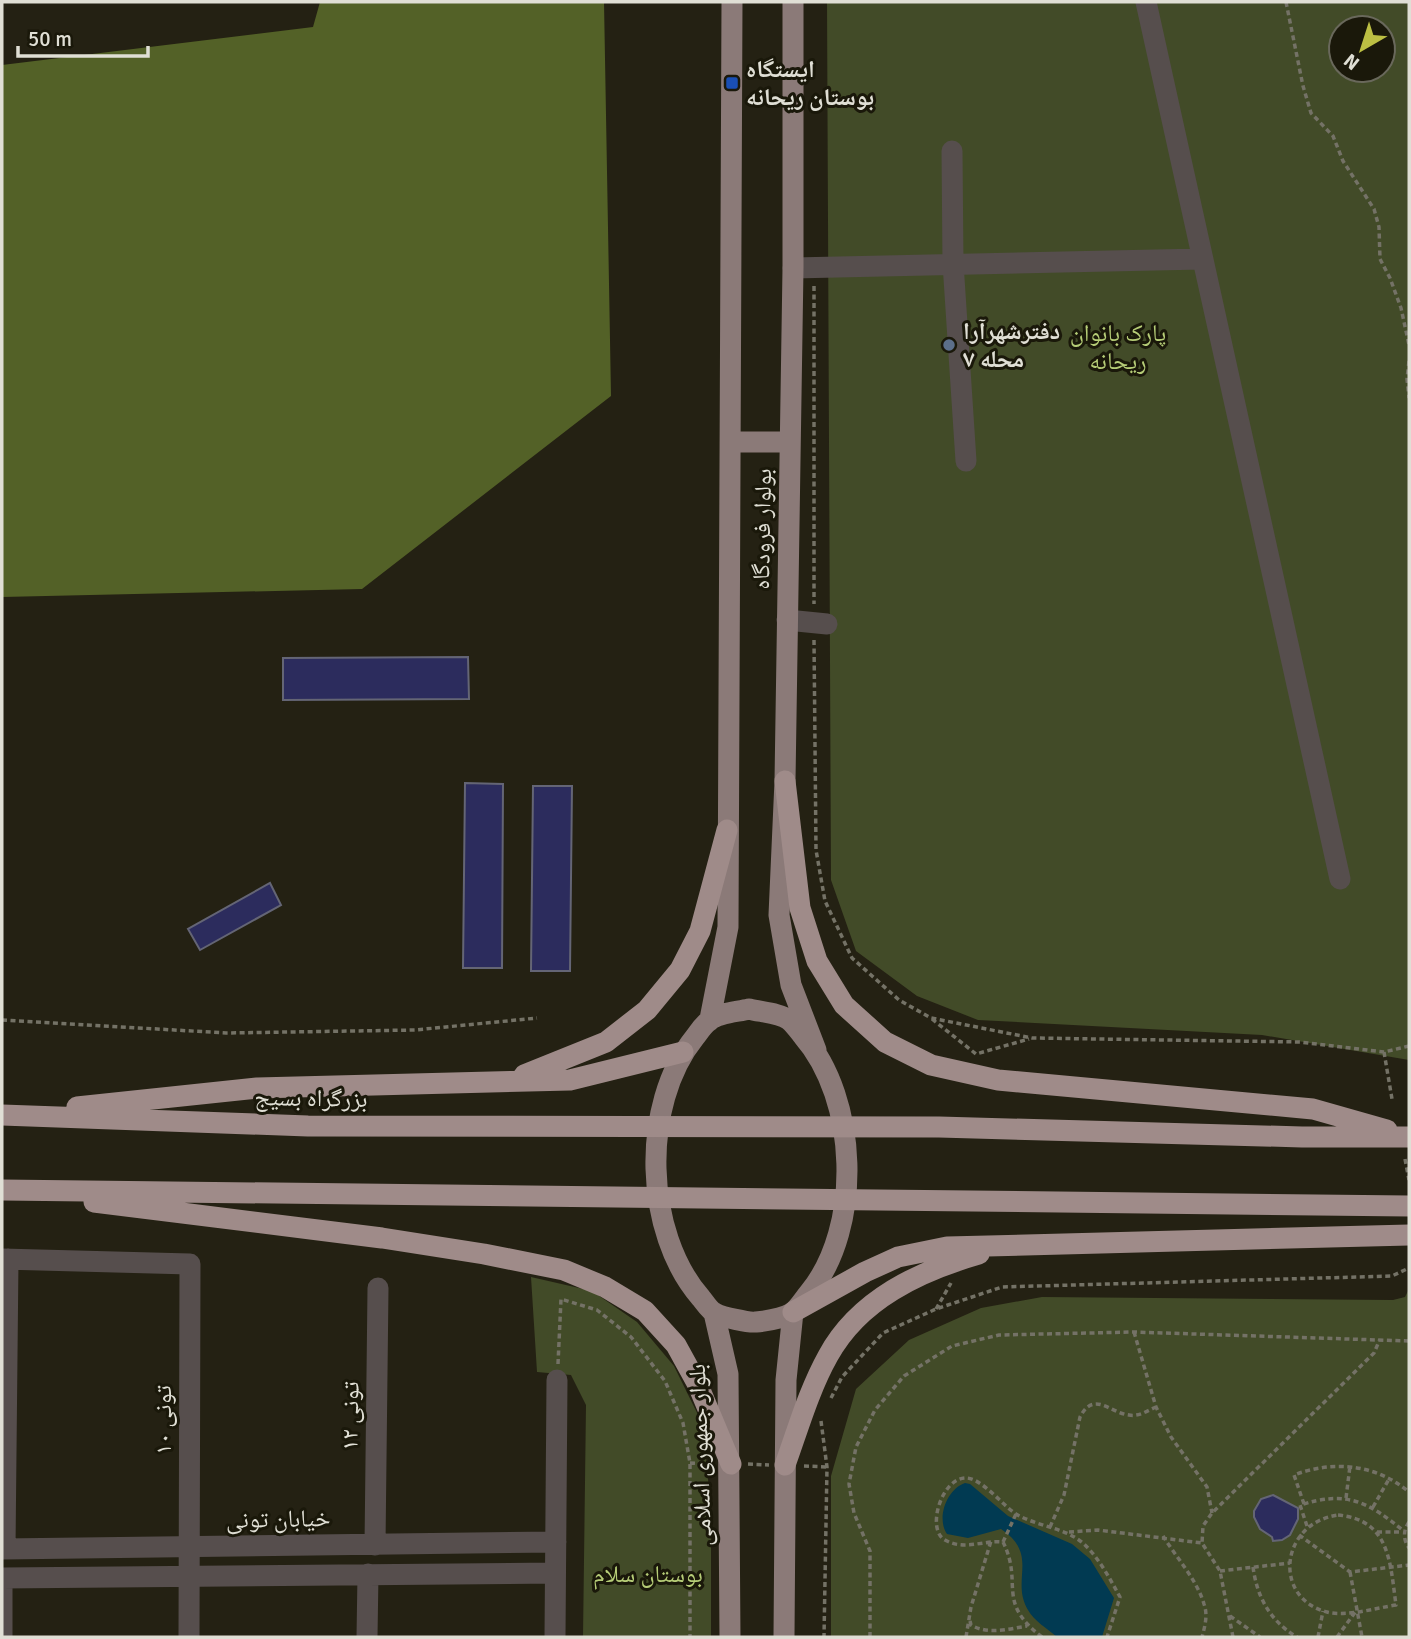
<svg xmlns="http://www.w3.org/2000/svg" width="1411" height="1639" font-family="Signika,'Noto Naskh Arabic',sans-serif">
<rect width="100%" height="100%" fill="#242113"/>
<path fill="#424b28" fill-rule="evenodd" d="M827,2h582v1058l-147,-25 -284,-15 -61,-24 -61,-45 -25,-71zM1341,28h42v42h-42z
M531,1277l61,14 45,31 37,44 29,59 8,86v126h-128l3,-232 -15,-30 -34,-3z
M1409,1289v348h-578v-161l25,-87 53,-49 72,-32 61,-11 351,3 12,-3z"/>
<path fill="#536127" d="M320,2h284l7,394 -249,193 -360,8v-532l311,-38z"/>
<path fill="#013a52" d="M965,1483l5,1 38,32 64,28 18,15 24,39 -12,39h-45c-9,-8 -23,-16 -29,-27 -18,-30 12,-55 -27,-81l-33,9 -21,-4c-11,-16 0,-45 18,-51z"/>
<path fill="#2c2c5d" stroke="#646575" stroke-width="2" d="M468,657l1,42 -186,1v-42z
M465,783l38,1 -1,184h-39z
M533,786h39l-2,185h-39z
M270,883l11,22 -81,45 -12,-21z
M1273,1495l25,13v11l-8,16 -8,5 -9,1 -1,-4 -12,-8 -6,-12v-6l7,-12z"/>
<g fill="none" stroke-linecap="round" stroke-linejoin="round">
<path stroke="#747266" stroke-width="3.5" stroke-dasharray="5 3.5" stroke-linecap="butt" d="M1286,2l17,84 8,27 22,23 10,25 31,48 5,18 1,32 10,19 11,30 8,37
M814,286v318
M1409,361l-2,18 2,19
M814,640l2,210 9,51 27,57 47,42 32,18 101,20 268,4 84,10 25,-6
M932,1019l44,35 53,-15
M2,1020l224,13 189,-3 122,-12
M1384,1052l8,47
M1405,1159l4,21
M936,1309l15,-26
M1134,1332l22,75 15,30 36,50 5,26
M558,1364l3,-65 36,11 34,27 34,44 18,42 7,40v174
M831,1398l11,-21 41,-44 53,-24 66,-22 390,-11 17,-8
M821,1421l6,46 -3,170
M690,1463l23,1
M748,1464l21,1
M804,1466l23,1
M1346,1498l4,-32
M1304,1504l-10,-29c39,-15 82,-11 115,17
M1373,1507l16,-28
M1338,1515c52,5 52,47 58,90 -20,3 -50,12 -69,7 -55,-14 -47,-89 11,-97z
M1409,1522c-6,8 -6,18 0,26
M1307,1526l-7,-21c48,-15 68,-3 105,27
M1050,1527l14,-32 16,-78c14,-27 30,-4 49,-2 9,2 18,-4 27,-8
M1069,1532l29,-2 104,13
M1377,1532h25
M1299,1535l51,37 59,-7
M1163,1536c13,21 34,44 41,68 4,11 1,22 -2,33
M1003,1542l13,-28
M1253,1567c4,30 17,54 44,70
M1220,1571l70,-8
M1350,1572l12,65
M1230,1616l30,21
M970,1621l1,4c17,10 38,4 56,1
M870,1637v-86l-16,-38 -5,-29 7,-37 19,-37 29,-34 48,-30 47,-11 135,-3 275,9
M966,1637l5,-30 20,-66
M1042,1637c-47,-36 -18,-53 -39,-95 -20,-2 -39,9 -58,-2 -19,-10 -4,-61 20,-62 16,-1 37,27 51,36 22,13 49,13 68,30 15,14 26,35 36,53l-13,40
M1233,1637l-13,-66 -18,-28 1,-17 9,-13 162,-160 6,-14
M1318,1637l5,-26
M1337,1637l19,-26"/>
<path stroke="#564e4d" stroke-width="21" d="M1146,2l194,877
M952,151l1,112 13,198
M793,268l409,-9
M787,620l40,4
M2,1259l188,5 -1,373
M375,1545l3,-257
M2,1549l554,-7
M5,1549l3,-290
M2,1578l553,-5
M2,1637v-59
M367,1637l1,-63
M555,1637l2,-257"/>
<path stroke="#8b7a78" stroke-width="21" d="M793,2v266l-8,513 -6,134 12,70 25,65
M731,442h58
M749,1009c11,3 31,4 40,11 5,4 10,11 14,16 55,63 60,191 6,257 -5,6 -11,16 -17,20 -9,5 -26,8 -36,9 -7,1 -34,-5 -41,-9 -5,-2 -10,-10 -14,-15 -57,-65 -61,-193 -6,-261 4,-5 8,-12 14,-16 8,-8 28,-9 40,-12z
M710,1019l18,-92 4,-925
M714,1313l14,61 2,263
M784,1637l2,-257 7,-68"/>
<path stroke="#9f8b89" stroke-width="21" d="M785,781l15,127 17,53 27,44 41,37 46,23 67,15 315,29 74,21
M524,1075l82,-33 41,-32 33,-40 20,-39 27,-101
M77,1107l180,-19 313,-8 113,-28
M2,1115l306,11 631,1 363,10h107
M2,1190l1407,16
M94,1202l288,36 102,16 80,16 41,17 40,24 31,34 22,40 33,79
M793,1312l72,-40 33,-15 49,-10 462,-12
M785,1465c13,-36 24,-75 43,-109 31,-57 92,-85 151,-102"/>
</g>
<rect fill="#1a4fb4" stroke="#1a180a" stroke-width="2.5" x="725" y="76" width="14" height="14" rx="3.5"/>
<circle fill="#5c6f8a" stroke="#1a180a" stroke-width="2.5" cx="949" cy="345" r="7"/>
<g text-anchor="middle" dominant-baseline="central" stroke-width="6" stroke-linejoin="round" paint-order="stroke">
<g font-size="24" font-weight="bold" fill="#e0dfd5" stroke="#1a180a" text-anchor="start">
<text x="746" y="69">ایستگاه<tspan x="746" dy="28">بوستان ریحانه</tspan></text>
<text x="963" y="331">دفترشهرآرا<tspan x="963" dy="28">محله ۷</tspan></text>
</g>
<g font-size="24" fill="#b6cd77" stroke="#1a180a">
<text x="1118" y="333">پارک بانوان<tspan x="1118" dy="28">ریحانه</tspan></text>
<text x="648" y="1574">بوستان سلام</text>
</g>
<g font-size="24" fill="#e0dfd5" stroke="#1a180a">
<text transform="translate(762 529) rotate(-89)">بولوار فرودگاه</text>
<text transform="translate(311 1098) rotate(1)">بزرگراه بسیج</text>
<text transform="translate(350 1416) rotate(-89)">تونی ۱۲</text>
<text transform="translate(163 1420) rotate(-90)">تونی ۱۰</text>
<text transform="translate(700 1455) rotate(-92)">بلوار جمهوری اسلامی</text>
<text transform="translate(278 1519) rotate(-1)">خیابان تونی</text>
</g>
</g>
<rect width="1411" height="1639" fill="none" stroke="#e0dfd5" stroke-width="7"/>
<g transform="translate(1362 49) rotate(219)"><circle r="33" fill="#1a180a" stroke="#69685b" stroke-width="2"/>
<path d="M0-5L12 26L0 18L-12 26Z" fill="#bcbf43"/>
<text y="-10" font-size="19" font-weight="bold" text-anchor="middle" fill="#e0dfd5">N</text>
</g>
<path d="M18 46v10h130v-10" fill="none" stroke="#e0dfd5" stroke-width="3.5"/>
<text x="28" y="46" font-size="21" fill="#e0dfd5" stroke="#1a180a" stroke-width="5" paint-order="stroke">50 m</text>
</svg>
